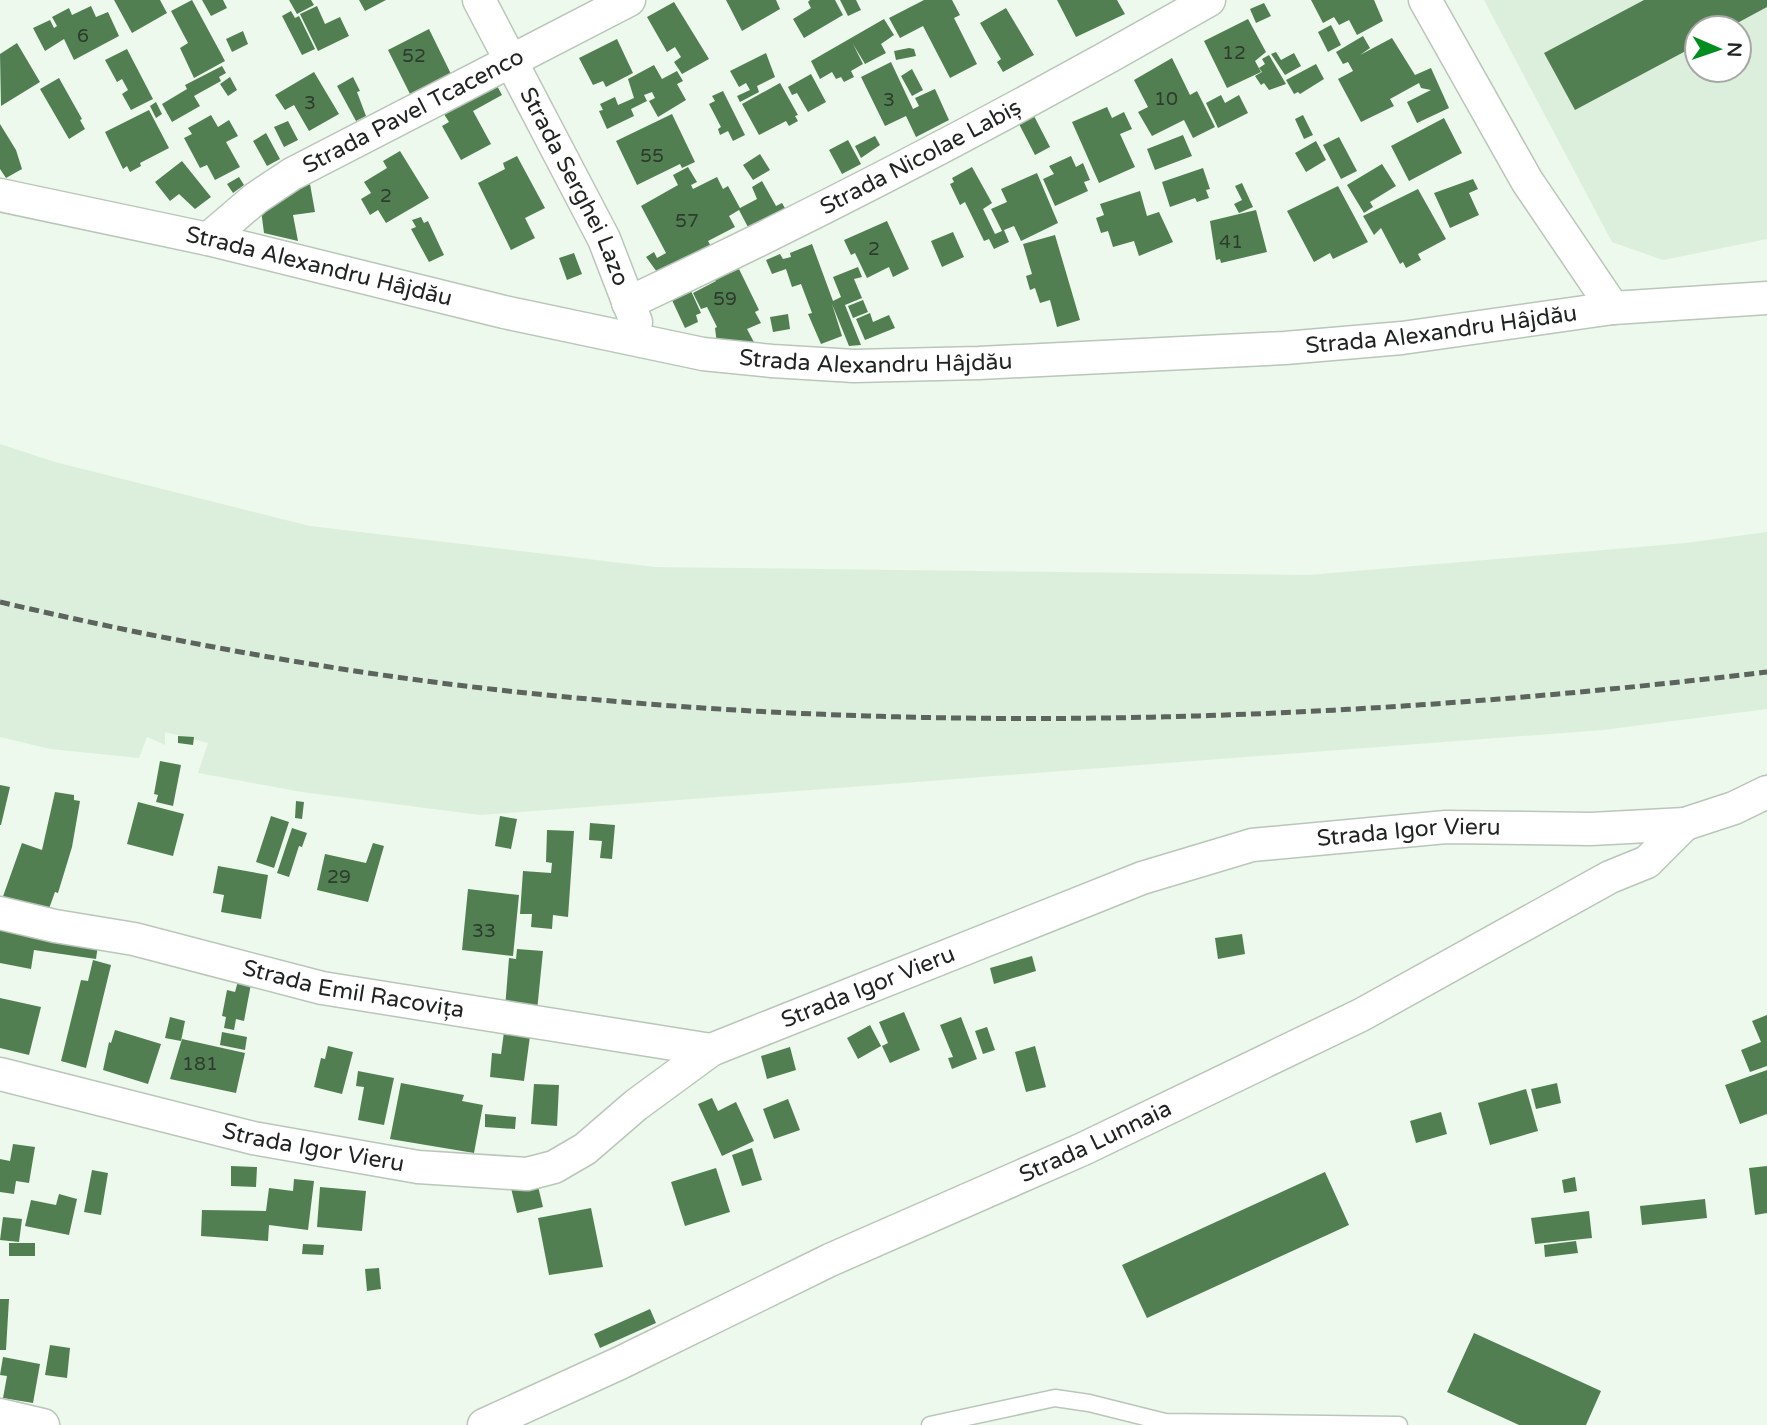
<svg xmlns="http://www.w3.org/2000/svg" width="1767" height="1425" font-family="'Varela Round',sans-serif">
<rect width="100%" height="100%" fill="#ecf9ec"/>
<path fill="#dcefdc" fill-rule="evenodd" d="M1484,0h283v239l-104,21 -51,-18zM1697,28h42v42h-42z
M0,444l55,18 255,64 345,41 653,8 378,-32 81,-11v177l-164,21 -1123,85 -178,-23 -104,-19 10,-30 -43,-11v13l-18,-8 -8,21 -89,-9 -50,-12z"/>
<path fill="#527f52" d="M114,0h46l7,13 -35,20z
M192,0l33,61 -31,17 -14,-30 8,-5 -17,-32z
M202,0h21l4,8 -16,8z
M289,0h22l3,5 -17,9z
M359,0h27l-21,11z
M726,0h50l4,9 -38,22z
M810,0h25l8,15 -39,23 -11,-19 18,-11 -3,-6z
M840,0h16l5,10 -13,6z
M924,0h28l8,15 -6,3 23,46 -27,14 -27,-52 -23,12 -11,-20z
M1057,0h60l8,14 -49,23z
M1311,0h63l9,21 -26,14 -8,-15 -10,5 -5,-8 -11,6z
M1644,0h123v7l-39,21h-31v17l-122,65 -31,-57z
M674,2l35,57 -27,15 -8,-12 7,-5 -6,-10 -8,5 -20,-35z
M1264,3l7,13 -15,7 -6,-14z
M91,6l5,11 12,-5 11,24 -45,24 -10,-21 -19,12 -12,-23 17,-8 4,8 3,-2 -5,-9 17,-9 3,7z
M317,6l8,18 15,-7 9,19 -31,15 -18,-37z
M1006,8l28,47 -31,17 -6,-10 4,-3 -21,-36z
M291,11l4,7 4,-2 16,33 -13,6 -20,-39z
M884,19l10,16 -13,9 5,9 -21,11 -12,-20 10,20 -12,7 3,6 -10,5 -3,-5 -5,2 -4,-7 -12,7 -9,-18z
M1248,19l18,33 -11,9 6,11 -34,16 -23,-47z
M1331,25l10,20 -13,7 -10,-20z
M429,29l22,45 -41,20 -22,-44z
M243,31l5,13 -16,8 -6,-13z
M1363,36l7,12 -10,7 32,-17 23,37 16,-7 18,40 -32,15 -10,-21 24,-12 -10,-2 -2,-5 -29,16 4,7 -33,16 -23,-43 15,-8 -5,-9 -5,2 -7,-12z
M617,39l16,34 -27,14 -3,-6 -10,4 -14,-27z
M17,43l23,39 -39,24 -1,-52z
M909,48l5,1 2,7 -20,4 -2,-9z
M127,49l26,50 -22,11 -9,-16 6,-4 -6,-11 -5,3 -12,-22z
M1276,52l5,8 13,-7 7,13 -16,9 -14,-21z
M766,53l9,24 -18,9 2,6 -19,10 -3,-6 13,-6 -4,-7 -7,4 -9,-16z
M1269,55l17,29 -17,6 -5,-7 -3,2 -6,-9 7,-4 -3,-4 6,-4 -3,-5z
M1172,58l18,37 7,-4 18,36 -22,11 -9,-18 -32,16 -14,-24 10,-5 -14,-27z
M891,62l22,47 6,-3 -4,-8 20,-9 14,31 -33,17 -10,-21 -21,10 -24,-49z
M1316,64l8,15 -24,15 -2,-2 -4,2 -8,-14z
M654,65l8,14 15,-8 6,10 -6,3 9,16 -28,17 -9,-16 6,-3 -3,-6 -8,3 3,6 -16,8 3,7 -27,13 -8,-18 4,-1 -3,-6 15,-7 3,8 16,-7 -6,-19z
M222,66l4,7 -7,4 2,4 -27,15 6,10 -28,16 -10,-18 25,-15 -2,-4z
M912,69l11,21 -11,6 -11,-20z
M314,72l25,42 -30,17 -15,-26 -9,5 -10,-15z
M811,74l15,28 -18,10 -11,-19 -5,2 -4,-8z
M230,77l7,13 -9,6 -8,-12z
M353,77l7,14 -3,1 9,24 -10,5 -19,-35z
M59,78l23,41 -2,1 5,9 -16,10 -29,-50z
M495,82l7,13 -29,16 18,33 -30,16 -19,-34 7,-4 -7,-11z
M780,83l18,32 -3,1 3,5 -9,5 -3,-5 -27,14 -17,-31z
M723,91l22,44 -12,6 -5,-10 -8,4 -2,-6 3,-2 -12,-23 6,-3 -3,-5z
M1221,95l4,8 14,-8 9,18 -30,15 -12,-25z
M156,102l6,12 -6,4 -6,-12z
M1107,107l5,11 12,-6 8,17 -12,5 15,33 -36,16 -27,-61z
M149,110l20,38 -29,15 1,3 -11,6 -3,-6 -4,3 -18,-37z
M672,114l23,48 -13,6 -2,-4 -43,21 -21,-44z
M211,115l7,12 11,-7 9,16 -12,6 14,25 -25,13 -8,-15 -7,3 -16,-30 8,-4 -4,-6z
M1303,115l10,20 -9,4 -9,-20z
M1034,116l16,31 -15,8 -16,-31z
M1444,118l18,35 -53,28 -18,-35z
M288,121l10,19 -14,7 -10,-20z
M0,124l16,26 6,19 -16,9 -6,-9z
M266,133l14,26 -13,7 -14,-25z
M1183,135l9,21 -37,14 -8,-21z
M875,136l5,9 -19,13 -6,-12z
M1339,137l18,34 -16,8 -18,-34z
M848,140l13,24 -19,10 -13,-24z
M1316,141l10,19 -20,12 -11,-19z
M400,151l29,47 -43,25 -8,-13 -8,5 -9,-16 10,-6 -7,-11 23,-14 -4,-7z
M760,154l10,16 -17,10 -10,-15z
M517,156l28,52 -20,10 10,20 -24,12 -33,-67 27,-14 -2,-6z
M1071,156l5,11 7,-4 7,17 -6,2 4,9 -33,15 -12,-27 11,-5 -5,-8z
M182,161l29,36 -16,12 -16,-15 -9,7 -15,-19z
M1382,164l14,22 -26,16 3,5 -9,6 -17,-28z
M688,167l9,15 -6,3 2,4 24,-12 6,12 5,-3 12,22 17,-9 -5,-12 10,-6 14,25 6,-3 4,7 -37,19 -10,-19 -10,6 6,11 -27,14 4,7 -55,24 -11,-15 8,-5 3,6 9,-5 -25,-47 37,-21 -5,-10z
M972,167l20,36 -9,6 12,25 7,-3 -11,-22 16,-7 -6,-13 36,-16 21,50 -37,18 -7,-15 -10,4 5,12 -15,7 -5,-10 -5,2 -19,-39 -5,3 -10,-21 4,-2 -2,-4z
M1203,168l7,21 -4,1 3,8 -12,4 -2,-4 -25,9 -8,-25z
M239,177l5,8 -11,8 -6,-9z
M1473,179l5,10 -9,4 10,22 -29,13 -16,-35z
M1242,183l11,24 -14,6 -5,-9 8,-4 -7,-14z
M310,184l5,28 -22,3 5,26 -34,-8 -4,-31z
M1338,186l30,56 -35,17 -3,-6 -16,9 -27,-51z
M1418,189l28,50 -28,15 3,6 -15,8 -3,-6 -3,2 -19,-36 -7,7 -11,-19z
M1140,191l7,25 12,-4 14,30 -34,14 -5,-15 -21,6 -5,-16 -7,2 -5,-15 8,-3 -4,-11z
M1256,210l11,42 -46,11 -1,-4 -4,1 -6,-39z
M421,217l3,6 4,-2 16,34 -15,7 -18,-33 5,-2 -4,-7z
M887,221l22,48 -16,8 -4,-10 -22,11 -12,-25 -4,2 -7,-15z
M953,232l11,25 -22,10 -11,-26z
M1055,235l25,85 -23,7 -7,-27 -10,3 -5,-15 -5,2 -4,-14 6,-2 -9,-30z
M812,244l21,57 8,-4 -8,-20 25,-10 4,10 -8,2 8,19 -17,7 16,40 -12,1 -17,-42 10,32 -21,8 -13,-30 4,-1 -11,-29 -9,3 -6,-18 -14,5 -6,-14 14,-6 3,5 8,-2 -1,-4z
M574,253l8,21 -15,6 -8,-22z
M729,269l1,4 9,-4 20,41 -4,2 6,11 -14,6 9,17 -39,-2 -2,-16 2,-1 -10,-20 -6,2 -8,-16 23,-12 -3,-4z
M691,291l10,22 -5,2 2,7 -13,6 -14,-30z
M863,300l5,12 -15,6 -5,-12z
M870,313l3,9 16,-7 6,13 -30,12 -9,-21z
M788,314l2,15 -17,3 -3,-15z
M178,736l16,1 -1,8 -15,-2z
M160,761l21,4 -8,41 -17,-4 2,-7 -4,-1z
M0,785l10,2 -9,38h-1z
M55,792l19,3v5l6,1 -8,46 -14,46 -3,-1 -9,25 -45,-15 21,-59 20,7z
M296,801l8,1 -2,17 -7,-1z
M138,802l46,12 -11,42 -46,-12z
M271,816l18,6 -15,46 -18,-6z
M500,816l17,3 -6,30 -16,-3z
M590,823l25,2 -3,34 -12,-1 2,-17 -13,-1z
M292,828l15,5 -5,14 -3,-1 -10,31 -12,-4z
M547,830l27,1 -6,86 -15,-2 -1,14 -21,-2 1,-13h-12l3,-43 28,2 1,-10 -6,-1z
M373,843l11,3 -16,56 -51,-12 8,-36 41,9z
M218,866l50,9 -7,44 -40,-7 3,-17 -11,-2z
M468,889l51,6 -6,61 -51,-6z
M0,927l98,18 -2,14 -62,-9 -3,19 -31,-6z
M1242,934l3,20 -27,5 -3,-21z
M517,949l26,2 -6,60 -32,-3 4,-50 7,1z
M1032,956l4,15 -42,13 -4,-16z
M93,960l18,5 -25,103 -25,-7 20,-81 7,1z
M238,981l13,3 -7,37 -8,-2 -2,11 -10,-2 2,-11 -4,-1 5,-26 8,2z
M0,998l41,9 -12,48 -29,-7z
M904,1012l16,38 -30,13 -8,-17 6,-3 -9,-21z
M1767,1015v51l-17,6 -9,-22 20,-8 -9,-21z
M170,1017l15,4 -4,20 -16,-3z
M961,1017l16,42 -25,10 -4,-11 5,-1 -13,-32z
M870,1025l11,21 -23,13 -11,-21z
M987,1027l8,23 -12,4 -8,-23z
M115,1030l46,14 -13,40 -45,-14 6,-28 2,1z
M222,1032l25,5 -2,13 -25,-5z
M504,1032l26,4 -6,45 -34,-4 2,-24 9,1z
M182,1039l63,14 -9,40 -66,-14z
M328,1046l25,6 -11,42 -28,-7 7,-29 4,1z
M1035,1046l11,41 -20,5 -11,-40z
M790,1047l6,23 -29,9 -6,-23z
M1767,1070v44l-27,10 -15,-39z
M358,1071l36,7 -10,47 -26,-5 6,-33 -8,-1z
M401,1083l63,12 -2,6 21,4 -9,48 -84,-14z
M1557,1083l4,20 -25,6 -5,-20z
M534,1084l25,1 -2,41 -26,-2z
M1526,1089l12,42 -48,14 -12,-42z
M712,1098l6,13 18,-9 18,39 -32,15 -24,-52z
M788,1099l12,31 -26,9 -11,-30z
M1441,1112l6,22 -31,9 -6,-22z
M485,1114l31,3 -1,12 -30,-2z
M13,1144l22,3 -6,36 -13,-2 -2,13 -14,-2v-33l10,2z
M752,1148l10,32 -20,6 -10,-31z
M231,1166l26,1 -1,20 -25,-1z
M1767,1166v47l-12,2 -6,-47z
M716,1168l14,44 -45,14 -14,-44z
M92,1170l16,3 -7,42 -17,-3z
M1325,1172l24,53 -202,93 -25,-53z
M1575,1177l2,14 -13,2 -2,-13z
M294,1179l20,2 -6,49 -39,-5 -1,16 -67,-5 1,-26 64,1 3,-23 24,3z
M537,1182l6,25 -26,6 -6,-25z
M320,1187l46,4 -4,40 -45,-4z
M59,1194l18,5 -8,36 -44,-9 6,-26 25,5z
M1705,1199l2,19 -65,7 -2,-19z
M591,1208l12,59 -54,8 -11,-57z
M1589,1211l3,27 -57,6 -4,-26z
M3,1217l19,2 -3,23 -19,-2z
M1576,1241l2,12 -33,4 -1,-12z
M9,1243h26v13h-26z
M303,1244l21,1 -1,10 -21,-1z
M379,1268l2,21 -14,2 -2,-22z
M0,1299h9l-3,51h-6z
M650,1309l6,14 -56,25 -6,-14z
M1474,1333l127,58 -15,34h-67l-72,-33z
M50,1345l20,3 -3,30 -22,-3z
M3,1357l37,7 -7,39 -30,-5 4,-22 -7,-1z"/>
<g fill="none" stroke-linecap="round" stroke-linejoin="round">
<g stroke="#b9c6b9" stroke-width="19">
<path id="lane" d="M930,1425l125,-27 34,5 76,19 234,3"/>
</g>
<g stroke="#b9c6b9" stroke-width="35">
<g id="street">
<path id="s1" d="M479,0l125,239 32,83"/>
<path d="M1425,0l102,181 86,127"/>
<path id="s2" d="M0,195l208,44 296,73 199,42 69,7 82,5 125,-3 306,-15 117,-10 211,-30 154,-10"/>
<path id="s3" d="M208,239l48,-41 36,-24 337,-174"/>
<path id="s4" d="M628,303c198,-93 391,-194 581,-303"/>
<path id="s5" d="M0,913l55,13 79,13 188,49 389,62"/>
<path id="s6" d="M0,1074l253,64 165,29 109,7 27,-7 31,-18 51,-44 75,-55 431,-172 110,-33 194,-18 145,2 94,-5 49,-16 33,-16"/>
<path d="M0,1415l43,10"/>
<path id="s7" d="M484,1425l136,-62 210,-103 253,-111 278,-134 249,-138 37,-15 38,-38"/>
</g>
</g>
<use href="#lane" stroke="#fff" stroke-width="16"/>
<use href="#street" stroke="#fff" stroke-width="32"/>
<path stroke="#5d645d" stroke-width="5" stroke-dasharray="10 5" stroke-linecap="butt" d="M0,602c176,41 357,74 537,92 409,42 822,27 1230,-22"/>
</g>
<g text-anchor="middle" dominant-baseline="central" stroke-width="6" stroke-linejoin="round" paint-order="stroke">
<g font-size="19" fill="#2d3c2d">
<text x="83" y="36">6</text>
<text x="1234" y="53">12</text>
<text x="414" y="56">52</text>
<text x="1166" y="99">10</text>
<text x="889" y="100">3</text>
<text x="310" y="103">3</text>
<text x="652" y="156">55</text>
<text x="386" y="196">2</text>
<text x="687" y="221">57</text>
<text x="1231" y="242">41</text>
<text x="874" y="249">2</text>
<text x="725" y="299">59</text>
<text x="339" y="877">29</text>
<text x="484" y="931">33</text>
<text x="200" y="1064">181</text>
</g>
<g font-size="23" fill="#212521" stroke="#fff">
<text stroke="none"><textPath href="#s3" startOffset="243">Strada Pavel Tcacenco</textPath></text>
<text stroke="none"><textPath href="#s4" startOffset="327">Strada Nicolae Labiș</textPath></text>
<text stroke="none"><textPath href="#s1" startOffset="210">Strada Serghei Lazo</textPath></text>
<text stroke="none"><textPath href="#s2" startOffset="327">Strada Alexandru Hâjdău</textPath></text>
<text stroke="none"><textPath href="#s2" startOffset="1461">Strada Alexandru Hâjdău</textPath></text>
<text stroke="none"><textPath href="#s2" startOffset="894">Strada Alexandru Hâjdău</textPath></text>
<text stroke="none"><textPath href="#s6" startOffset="1498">Strada Igor Vieru</textPath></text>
<text stroke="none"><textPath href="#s6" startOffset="931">Strada Igor Vieru</textPath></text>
<text stroke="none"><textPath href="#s5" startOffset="362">Strada Emil Racovița</textPath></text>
<text stroke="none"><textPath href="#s7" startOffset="674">Strada Lunnaia</textPath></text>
<text stroke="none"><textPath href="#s6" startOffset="322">Strada Igor Vieru</textPath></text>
</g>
</g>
<g transform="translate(1718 49) rotate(92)"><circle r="33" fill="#ffffff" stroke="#a6a8a6" stroke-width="2"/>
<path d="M0-5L12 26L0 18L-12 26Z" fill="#008e20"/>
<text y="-10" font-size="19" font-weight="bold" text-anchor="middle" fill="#212521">N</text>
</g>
</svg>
